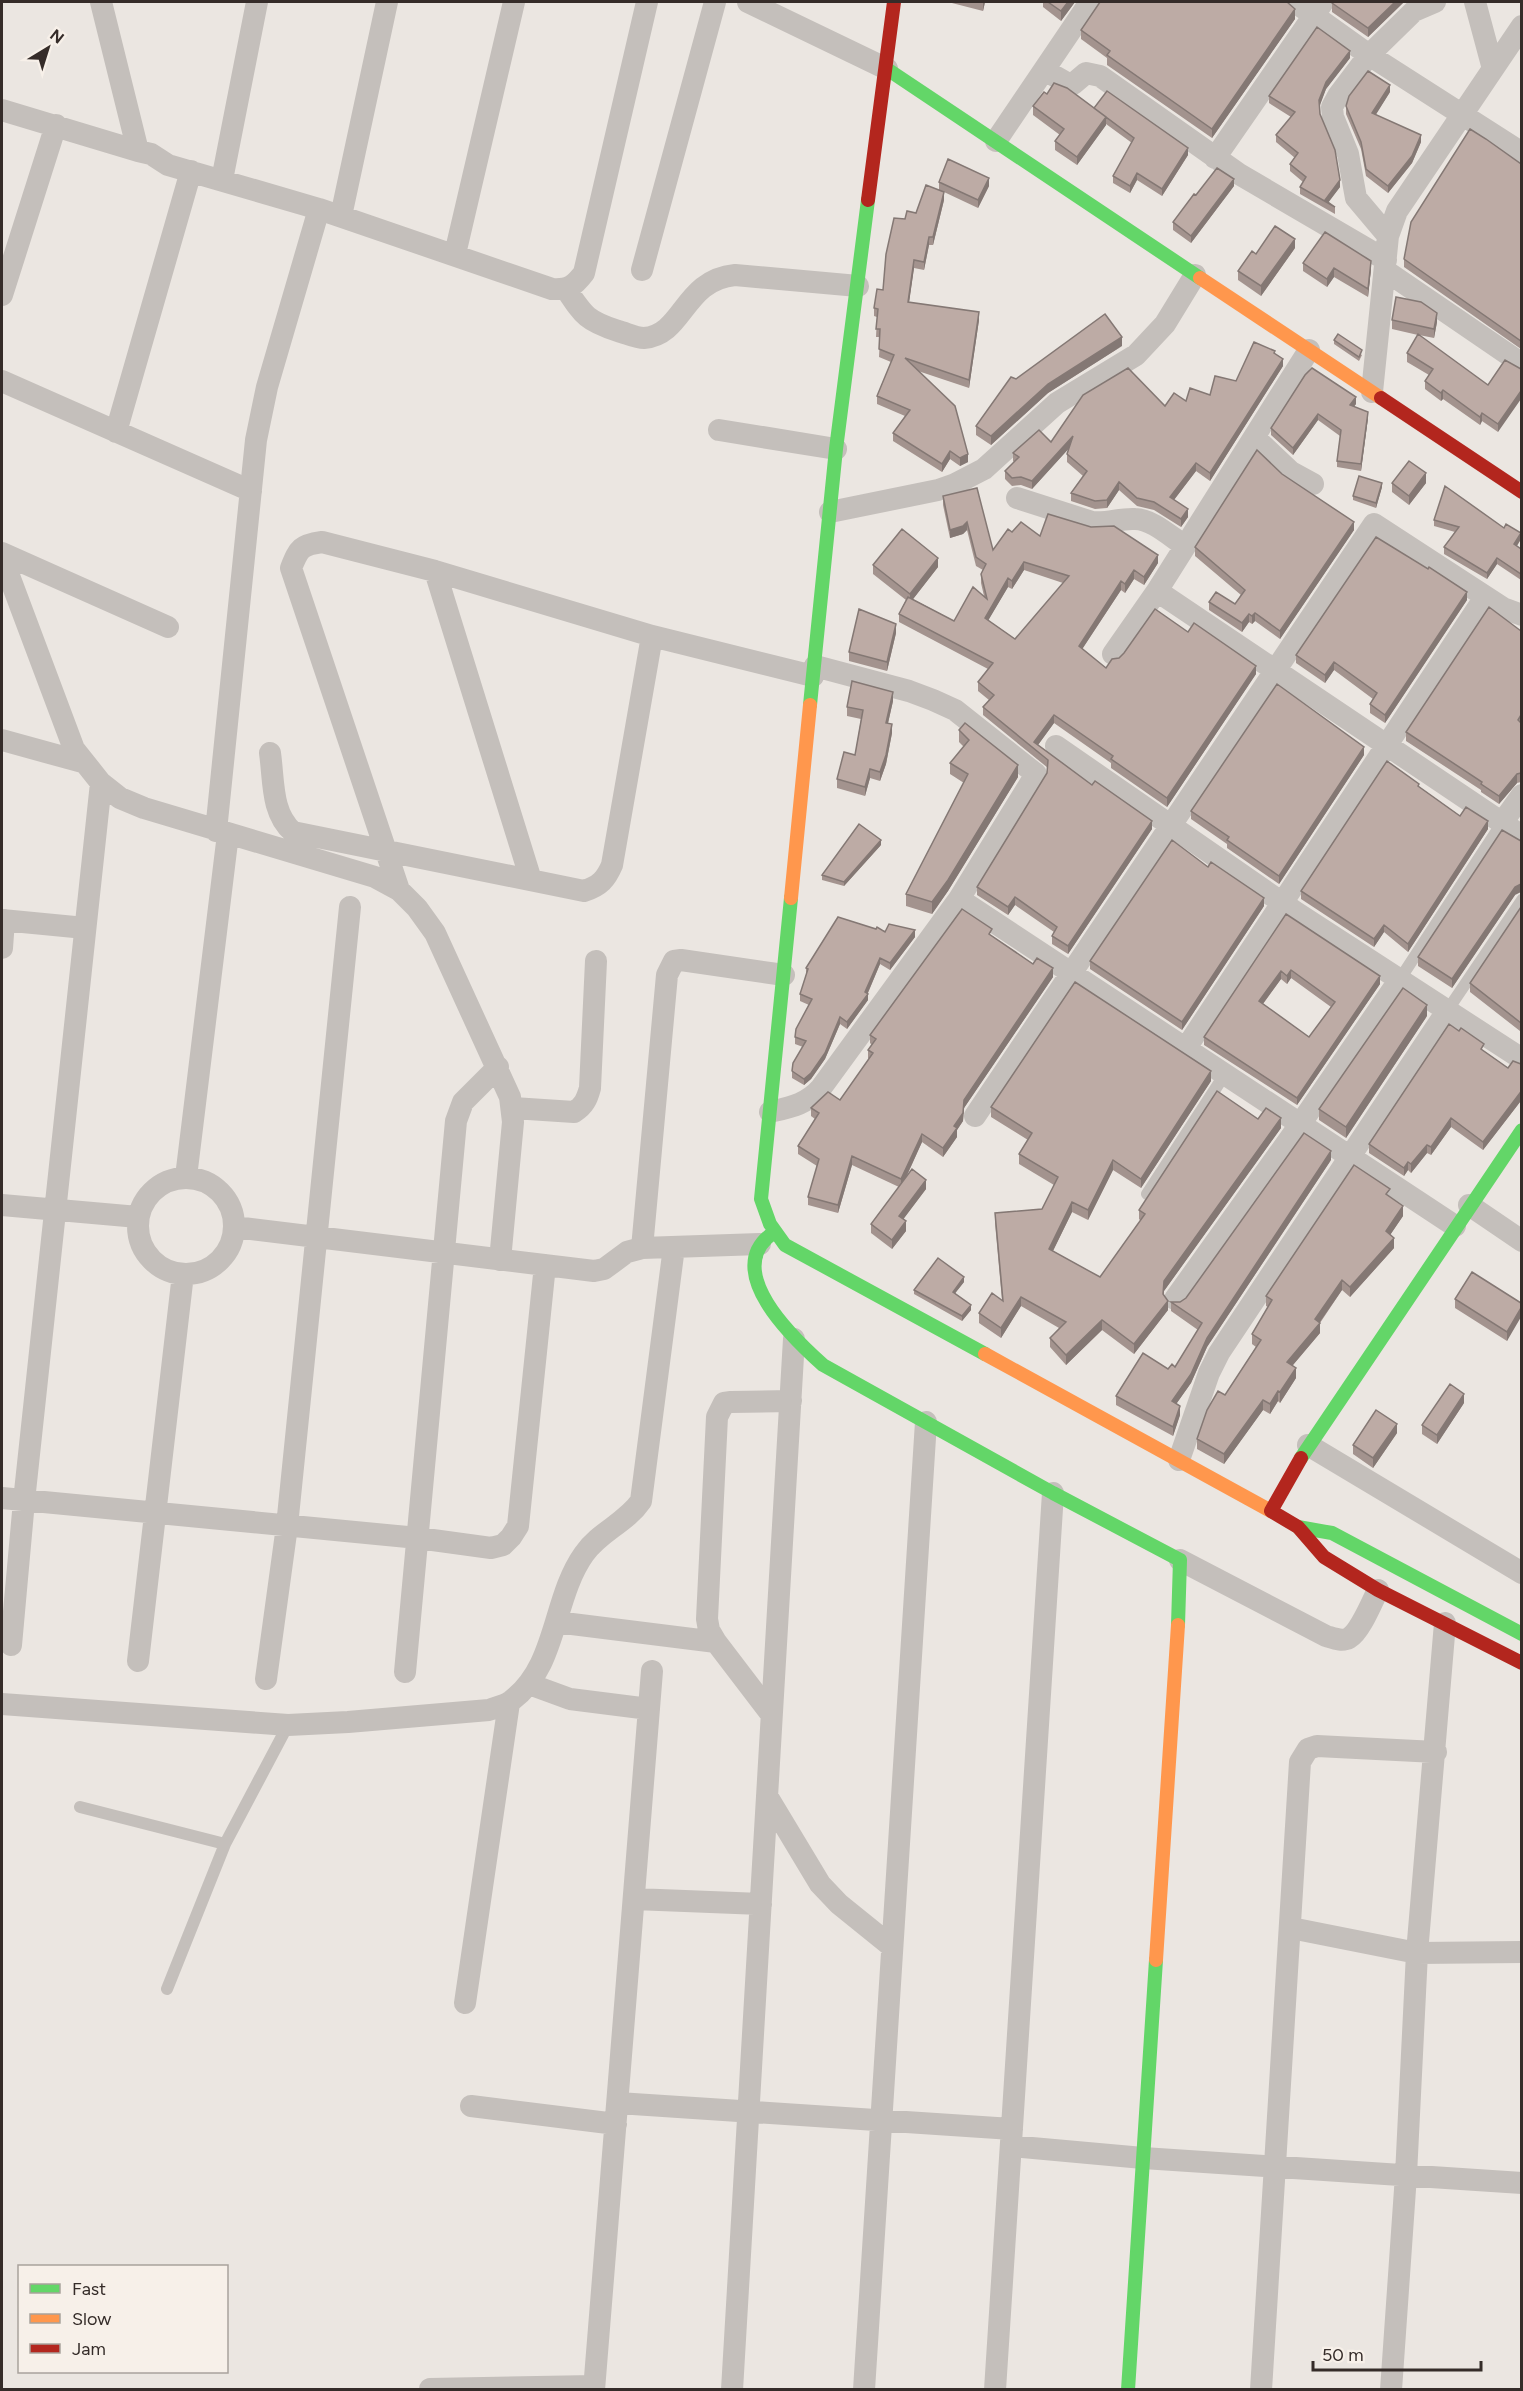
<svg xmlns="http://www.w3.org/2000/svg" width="1523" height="2391" font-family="Figtree,sans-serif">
<rect width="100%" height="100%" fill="#ebe6e1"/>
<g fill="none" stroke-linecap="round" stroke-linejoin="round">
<path stroke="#c4bfbb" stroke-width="12" d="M1400,979l102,-156
M1447,1011l75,-111
M1147,1194l78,-120
M80,1807l145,37
M167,1989l58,-145 63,-119"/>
<path stroke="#c4bfbb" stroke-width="22" d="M101,2l37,149 13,3 17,11 151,44 -52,178 -11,53 -40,391
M748,2l139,67
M1295,2l74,53 153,98
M1475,2l18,67
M1044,70l23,13 6,1 13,-11 14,3 139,98 147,86
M2,110l136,41
M996,141l94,-139
M1215,158l108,-156
M222,180l35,-178
M319,209l233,80c17,1 22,-3 32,-16l63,-271
M341,216l46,-214
M1388,236l-32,-38 -8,-44 -15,-37 -1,-10 6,-11 31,-41 45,-44 21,-9
M455,254l59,-252
M642,270l73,-268
M1386,271l136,93
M566,289c18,27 21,32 52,42 8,2 18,7 26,7 40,-3 39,-58 91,-63l123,11
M2,295l54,-170
M2,381l249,110
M1372,392l16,-156 9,-25 125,-185
M719,430l117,19
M116,432l75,-261
M1254,437l37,35 22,12
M1017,498l75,24c15,2 28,-4 43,-3 17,0 36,18 50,27
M830,512l108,-22 17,-6 29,-15 73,-66 79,-48 29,-31 30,-49
M2,553l166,74
M2,557l72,192 27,34 19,15 24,10 231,69 24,13 18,18 18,25 75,164 3,25 -13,138
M435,571l96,309
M1157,591l365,245
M1113,654l44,-63 152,-241
M2,740l80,22
M1056,746l241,167 225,146
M270,753c4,28 1,60 23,79l291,59c16,-5 22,-12 28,-26l40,-229
M1502,823l20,-28
M399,890l-108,-322c8,-20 10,-23 31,-26l113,29 217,65 161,40
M959,899l496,327
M2,920l83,8
M2,948l2,-28
M1186,1048l299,-451
M513,1108l61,4c10,-6 13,-13 16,-24l6,-127
M770,1112c21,-5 37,-8 51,-24l138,-189 77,-125 -81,-64 -22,-10 -24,-9 -94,-25
M975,1116l399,-592 129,84 19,7
M186,1177l42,-343
M138 1226a48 48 0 1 1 96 0a48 48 0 1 1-96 0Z
M2,1205l136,12
M1469,1205l53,36
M235,1227l359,44 10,-2 23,-17 15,-4 118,-4
M642,1248l25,-273 7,-14 7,-1 103,15
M1175,1299l126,-176 99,-144
M1308,1445l214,128
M1179,1460l30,-87 10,-20 228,-342
M2,1498l416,40 73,10 12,-3 8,-8 7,-11 27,-261
M1180,1560l146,76c7,2 16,6 23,2 11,-6 23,-36 29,-48
M556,1622l160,20
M11,1645l13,-144 77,-718
M138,1661l45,-387
M405,1672l51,-551 7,-19 35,-35
M266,1679l21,-153 63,-619
M529,1684l41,15 79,10
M2,1704l286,21 60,-3 141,-12c7,-3 16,-4 22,-9 47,-35 41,-102 73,-147 15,-22 42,-31 57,-53l33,-254
M771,1714l-55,-72 -7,-12 -2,-11 10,-202 7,-14 7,-1 60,-1
M767,1796l53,88 19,20 52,42
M634,1899l127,5
M1291,1928l126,25 105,-1
M465,2003l44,-300
M618,2103l394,26
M471,2106l145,18
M1011,2146l132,12 379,25
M430,2389l164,-3
M594,2390l58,-719
M732,2390l62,-1051
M864,2390l62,-968
M995,2390l58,-897
M1261,2390l39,-628 8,-13 9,-3 119,6
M1391,2390l15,-215 11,-222 28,-330"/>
<path stroke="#63d668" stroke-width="14" d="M887,69l313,209
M810,705l26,-256 32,-249
M791,898l-30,301 9,25 15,21 200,109
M773,1233c-53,37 21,106 50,132l230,128 127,67 -2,65
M1301,1458l221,-328
M1298,1527l34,6 190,101
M1128,2390l28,-430"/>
<path stroke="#ff974d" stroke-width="14" d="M1200,278l181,120
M791,898l19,-193
M985,1354l286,157
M1156,1960l22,-335"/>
<path stroke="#b3261e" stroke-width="14" d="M868,200l26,-198
M1381,398l141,94
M1301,1458l-30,53 27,16 26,30 54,33 144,73"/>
</g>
<path fill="#a3938e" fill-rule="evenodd" d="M948,2h37l-2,9z
M1043,2h32l-14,19 -18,-14z
M1404,2l-36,35 -36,-25v-9z
M1295,19l-83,119 -105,-73v-7l-26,-19v-9z
M1521,43v11l-1,-1v-8z
M1350,58l-24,31 -7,17 1,8 20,73 -12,15 7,5v7l-35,-20v-7l3,-5 -13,-11v-7l5,-6 -19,-16v-7l15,-18 -22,-14v-7z
M1390,92l-15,23 46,27 -9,21 -24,30 -22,-17 -5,-27 -15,-35v-8z
M1047,94l47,14 94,47 -26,41 -25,-16 -7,13 -17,-10v-7l19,-33 -26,-19v1l-29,40 -22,-15v-9l5,-6 -27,-20v-9z
M1521,164v185l-117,-82v-8z
M939,182l50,4 -11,22 -34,-16v8l-11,45h-4l-5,25 -10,-2 -5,34 70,18 -10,68 -51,-17 50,91 -8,4 -10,-7 -8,13 -49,-31v-8l12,-17 -28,-12v-8l14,-34 -12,-5 1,-20h-4l1,-20 -3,-1v-8l9,-18 22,-71 11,-6 23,-23z
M1234,186l-43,57 -18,-13v-8l23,-27z
M1295,248l-34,48 -23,-16v-9z
M1303,263l68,6 -3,28 -34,-20 -7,10 -24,-16z
M1392,320l45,2 -3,16 -15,-3 69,50 17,-25 -7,72 -16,-11 -2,4 -37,-26 -2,2 -16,-12v-8l4,-6 -22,-13v-9l11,-18 -26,-6z
M1334,340l28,15 -3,6 -25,-17z
M1122,346l-74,47 -57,52 -15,-10v-9z
M1275,354l8,12 -73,115 -14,-10 -22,29 14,17 -7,10 -27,-17 -17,-4 -18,-16 -12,18 -12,1 -24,-8v-8l12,-17 -16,-14v-8l2,-6 -37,41 -11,-4 -9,1 -7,-7v-8l9,-9 -1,-1v-8l152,-47 45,-11 26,-14z
M1305,375l51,29 -2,2 14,12 -7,53 -24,-4v-6l3,-25 -22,-16 -25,35 -22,-20v-7z
M1282,474l72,56 -74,109 -25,-18 -3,3 -3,-2 -7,10 -33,-22v-8l26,2 6,-9 -46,-39v-9z
M1392,483h34l-17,22 -17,-13z
M1382,487l-6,21 -23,-8v-4z
M943,496l50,54 19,-18 28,4 118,27 -14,22 -10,-6 -9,14 -4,-3 -39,59 24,19 13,-10 69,-26 68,42 -89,133 -56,-39v-5l-57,-40 -16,22 114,84 -84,125 -16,-10v-8l2,-4 -39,-27 -7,10 -31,-20v-8l70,-114 1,-5 -65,-53v-8l6,-7 -11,-9v-9l10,-13 -89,-47v-8l7,-14 -33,-26v-9l65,2 -25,32 41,22 30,-25 -3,-13v-9l2,-4 -7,-4 -9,-36 -4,4 -13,4 -7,-33zM1024,570l39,13 -48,56 -27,-19 20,-33 4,2z
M1434,520l87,19 -4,7 4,3v31l-24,-16 -10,15 -43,-25v-7l11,-15 -21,-6z
M1467,600l-82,123 -15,-10v-9l3,-5 -39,-29 -9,13 -29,-20v-8z
M1521,631v151l-4,1 -18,21 -18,-12v-2l-75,-49v-9z
M896,633l-9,38 -38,-10v-9z
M893,701l-5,22 4,10 -6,31 -6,17 -10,-3 -5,18 -28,-8v-9l18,-24 6,-36 -14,-3v-9z
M959,730l59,47 -70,114 -16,23 -26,-8v-12l58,-111 -14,-9v-11l14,-16 -5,-5z
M1364,755l-85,129 -52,-36v-4l-36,-25v-8z
M1419,787l41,29 28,13 -80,123 -24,-20 -10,15 -73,-48v-8z
M1521,841l-6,54 -63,93 -34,-22v-9z
M881,845l-37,41 -22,-6v-5z
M1264,906l-82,124 -92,-61v-8z
M1521,907v129l-1,-1v-4l-50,-39v-9z
M1286,914l94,70 -83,121 -93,-60v-8zM1291,978l40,29 -22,30 -46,-33 18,-25 6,5z
M876,929l39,8 -25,33 -10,-6 -12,29v7l-21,29 -7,-5 -15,35 -14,20 -7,6 -12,-7v-7l11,-24 -8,-3v-7l14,-32 -9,-4v-7l6,-19v-7z
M992,936l61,41 -89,131 -1,13 -6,9v7l-14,20 -21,-15 -17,38 21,9 -23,30 3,12 -14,18 -21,-16v-9l28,-37 -47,-22 -14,48 -30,-8v-8l9,-31 -19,-12v-8l17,-27 -4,-3v-8l29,-8 29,-41 -1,-1v-8l4,-5 -2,-2v-8z
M1427,1016l-81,122 -27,-18v-11z
M1484,1051l24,17 13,-4v39l-1,-1 -37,48 -32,-23 -20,28 -4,-2 -16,20 -3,-3 -4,6 -35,-23v-9z
M1211,1081l-70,107 -28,-18 -25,50 -16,-8 -19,39 47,26 41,-56 -2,-2v-9l119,-91 23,9 -117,163v4l4,15 -34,44 -32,-24 -36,35 -16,-18v-9l9,-10 -38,-22 -20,32 -22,-15v-10l23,-13 -7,-77v-10l47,-4 12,-24 -35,-21v-10l9,-14 -37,-23v-10z
M1331,1160l-124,187 -16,36 -15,21 4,11 -7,21 -57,-31v-9l59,-29 23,-37 -27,-19v-9h9l6,-4z
M1390,1197l13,19 -13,19 4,13 -44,49 -8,-7 -22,33v10l-27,32 3,13 -16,25 -2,-2 -8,13 -7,-4 -39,54 -27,-15v-10l59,-92 -4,-3v-10l16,-27 -2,-1v-10z
M964,1282l-9,11 16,17 -9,11 -48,-27v-4z
M1455,1299l66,4 -14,38 -52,-33z
M1464,1403l-27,41 -15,-10v-9z
M1397,1433l-24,35 -20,-14v-9z"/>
<path fill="#847874" d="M983,2h2l-2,9z
M1068,2h7l-14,19v-10z
M1395,2h9l-36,35v-9z
M1295,9v10l-83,119v-9z
M1350,51v7l-24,31 -7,19v-8l7,-18z
M1390,85v7l-18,29v-8z
M1106,117v8l-29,40v-8z
M1421,135v7l-9,21 -24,30v-7z
M1188,148v7l-26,41v-7z
M1137,173v7l-7,13v-7z
M989,178v8l-11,22v-8z
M1234,179v7l-43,57v-7z
M1340,180v7l-12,16 -3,-3z
M944,192v8l-11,45v-8z
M929,237v8l-5,25v-8z
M1295,239v9l-34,48v-10z
M914,260v8l-6,42v-8z
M1371,261v8l-3,28v-8z
M1334,268v9l-7,10v-8z
M979,312v8l-10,68v-8z
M1437,313v9l-3,16v-9z
M1122,337v9l-74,47 -57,52v-9l57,-52z
M1283,359v7l-73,115v-8z
M1443,390v9l-2,2v-8z
M1521,391v8l-23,33v-8z
M1356,397v7l-6,8v-7z
M1368,412v6l-7,53v-7z
M1482,413v8l-2,4v-8z
M1318,414v6l-25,35v-7z
M1073,436v8l-41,45v-8z
M950,451v8l-8,13v-8z
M968,454v8l-8,4v-8z
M1196,463v8l-26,34v-8z
M1426,473v10l-17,22v-9z
M1119,482v8l-12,18v-8z
M1382,483v4l-6,21v-5z
M1188,509v8l-7,10v-8z
M967,522v8l-4,4 -13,4v-8z
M1354,522v8l-74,109v-8z
M1521,533v6l-7,11v-6z
M1158,555v8l-14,22v-8z
M938,558v9l-28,36v-9z
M1497,558v6l-10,15v-6z
M1024,562v8l-12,19v-8z
M1134,570v9l-9,14v-9z
M1008,578v9l-23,39v-8z
M1121,581v9l-42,64v-8z
M1467,592v8l-82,123v-8z
M1255,613v8l-3,3v-8z
M1249,614v8l-7,10v-9z
M896,624v9l-9,38v-9z
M1334,662v8l-9,13v-8z
M1256,666v8l-89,133v-9z
M893,692v9l-7,31v-9z
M1054,715v8l-19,26 -1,-7z
M892,724v9l-6,31 -6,17v-9z
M1364,747v8l-85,129v-8z
M1018,765v12l-70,114 -16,23v-12z
M870,769v9l-5,18v-9z
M1517,774v9l-18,21v-8z
M1152,821v8l-84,125v-8z
M1488,821v8l-80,123v-8z
M881,840v5l-37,41v-4z
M1521,884v8l-6,3 -63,93v-9l63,-92z
M1015,897v8l-7,10v-8z
M1264,898v8l-82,124v-8z
M1384,925v7l-10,15v-8z
M915,930v7l-25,33v-7z
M880,958v6l-14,33 2,-3v6l-21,29v-7l18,-30z
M1053,968v9l-89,131 -1,13 -6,9v7l-14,20v-9l21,-48z
M1291,970v8l-4,6v-8z
M1281,971v8l-22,30v-8z
M1380,976v8l-83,121v-7z
M1427,1005v11l-81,122v-11z
M840,1017v7l-15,35 -14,20 -7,6v-6z
M1211,1071v10l-70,107v-9z
M1520,1093v9l-37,48v-8z
M1281,1118v10l-117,163 -1,13 1,-23z
M1451,1118v9l-20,28v-8z
M922,1134v8l-21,46v-9z
M1427,1145v8l-16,20v-9z
M1331,1151v9l-124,187 -16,36 -19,27v-9l35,-63z
M852,1156v9l-14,48v-8z
M1113,1160v10l-25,50v-10z
M1408,1162v8l-4,6v-8z
M926,1180v9l-27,36v-9z
M1072,1202v10l-23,47v-10z
M1403,1206v10l-17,25v-10z
M906,1221v10l-14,18v-9z
M1394,1238v10l-44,49v-10z
M964,1277v5l-11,14v-4z
M1342,1280v10l-27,39 5,-6v10l-33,39v-10l28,-43z
M1021,1297v9l-20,32v-10z
M1168,1301v9l-34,44v-10z
M971,1305v5l-9,11v-5z
M1521,1308v9l-14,24v-9z
M1102,1320v10l-36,35v-10z
M1296,1368v10l-16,25v-11z
M1278,1391v10l-8,13v-10z
M1464,1394v9l-27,41v-9z
M1263,1400v10l-39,54v-10z
M1180,1406v9l-7,21v-9z
M1397,1424v9l-24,35v-10z"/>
<path fill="#bdaba5" stroke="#847874" stroke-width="1.5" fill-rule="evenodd" d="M1048,2h20l-7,9z
M1100,2h187l8,7 -83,120 -105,-74 3,-4 -29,-21z
M1333,2h62l-27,26 -36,-25z
M1317,27l33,24 -24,31 -7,18 1,14 15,36 5,30 -15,20 10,7 -35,-20 6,-10 -16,-13 8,-11 -22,-18 19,-23 -26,-16z
M1368,71l22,14 -18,28 49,22 -9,21 -24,30 -22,-17 -5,-27 -15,-36 3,-10z
M1054,83l13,5 39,29 -29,40 -22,-16 9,-12 -31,-23 11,-14 3,2z
M1107,91l81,57 -26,41 -25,-16 -7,13 -17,-10 21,-38 -40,-30z
M1470,129l16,10 35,25v177l-117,-82 7,-37z
M948,159l41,19 -11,22 -39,-18z
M1217,168l17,11 -43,57 -18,-14 21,-28 2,1z
M926,185l18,7 -11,45h-4l-5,25 -10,-2 -6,42 71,10 -10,68 -64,-22 50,48 13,48 -8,4 -10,-7 -8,13 -49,-31 17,-23 -33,-14 17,-41 -15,-6 1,-20h-4l2,-20 -4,-1 3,-19 6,1 3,-36 8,-36 11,1 2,-8 9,2z
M1275,226l20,13 -34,47 -23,-15 14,-20 4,3z
M1325,232l46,29 -3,28 -34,-21 -7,11 -24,-16z
M1396,297l25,5 16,11 -3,16 -42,-9z
M1105,314l17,23 -74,47 -57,52 -15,-10 35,-49 5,2z
M1338,334l24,16 -3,7 -25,-17z
M1418,334l70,51 17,-25 16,9v22l-23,33 -16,-11 -2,4 -37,-27 -2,3 -16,-12 8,-12 -26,-16z
M1254,342l21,9 -1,2 9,6 -73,114 -14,-10 -26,34 18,12 -7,10 -27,-17 -17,-4 -18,-16 -12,18 -12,1 -24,-8 16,-22 -20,-17 6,-18 -41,45 -11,-4 -9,1 -7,-7 14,-14 -6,-4 26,-23 12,12 32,-47 45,-27 37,38 9,-13 12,8 4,-13 20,7 5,-19 21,5z
M1312,368l44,29 -6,8 18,7 -7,52 -24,-3 4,-31 -23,-16 -25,34 -22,-20 34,-53z
M1257,450l25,24 72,48 -74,109 -25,-18 -3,3 -3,-2 -7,9 -33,-21 7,-10 19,12 10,-14 -50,-43z
M1409,461l17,12 -17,23 -17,-13z
M1359,476l23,7 -6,20 -23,-7z
M1445,486l59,42 2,-4 15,9 -7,11 7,5v25l-24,-16 -10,15 -43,-26 15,-20 -25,-7z
M977,488l16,62 15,-21 4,3 9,-10 19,14 8,-22 43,13 23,-1 44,29 -14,22 -10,-7 -9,14 -4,-3 -42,65 27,22 6,-9 7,-1 5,-5 31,-44 33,23 6,-9 62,43 -89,132 -56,-39 2,-3 -59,-41 -20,27 58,43 3,-4 57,40 -84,125 -16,-10 5,-9 -42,-30 -7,10 -31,-20 70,-114 1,-13 -65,-53 11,-12 -16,-13 15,-19 -94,-49 9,-17 46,24 19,-34 14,12 -6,-25 5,-10 -10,-7 -9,-35 -4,4 -13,4 -7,-34zM1024,562l45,14 -54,63 -30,-21 23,-40 4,3z
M902,529l36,29 -28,36 -37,-29z
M1376,537l52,32 1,-2 38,25 -82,123 -15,-11 7,-11 -43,-31 -9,13 -29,-20z
M1489,607l32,24v84l-3,5 3,3v50l-4,1 -18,22 -18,-12 1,-2 -76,-50z
M859,609l37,15 -9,38 -38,-10z
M852,681l41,11 -7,31 6,1 -6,31 -6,17 -10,-3 -5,18 -28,-8 7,-27 11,3 8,-45 -16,-3z
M1277,684l87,63 -85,129 -52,-36 2,-3 -38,-26z
M965,723l53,42 -70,115 -16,22 -26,-8 62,-120 -18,-11 19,-23 -10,-10z
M1387,761l32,23 -1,2 42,30 6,-9 22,14 -80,123 -24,-19 -10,14 -73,-48z
M859,824l22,16 -37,42 -22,-7z
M1502,830l19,11v43l-6,3 -63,92 -34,-22z
M1172,840l36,27 3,-5 53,36 -82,124 -92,-61z
M1521,907v116l-51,-40z
M962,909l30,20 -3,5 44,30 4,-6 16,10 -89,132 -1,13 -9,13 3,2 -14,20 -21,-14 -21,45 -49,-23 -14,49 -30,-8 11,-38 -21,-13 21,-33 -8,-5 17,-16 12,8 33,-47 -5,-3 8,-11 -6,-4z
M1286,914l94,62 -83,122 -93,-61zM1291,970l44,32 -26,35 -50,-36 22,-30 6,5z
M838,917l38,12 1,-2 8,5 4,-8 26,6 -25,33 -10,-5 -15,34 3,2 -21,28 -7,-5 -15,36 -14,20 -7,6 -12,-8 1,-8 13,-22 -11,-4 1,-8 16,-30 -12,-5 8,-25 -2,-1z
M1075,982l136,89 -70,108 -28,-19 -25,50 -16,-8 -23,47 51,28 45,-63 -6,-4 78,-119 41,28 8,-11 15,10 -117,163 -1,13 5,7 -34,43 -32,-24 -36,35 -16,-17 16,-16 -45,-25 -20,31 -22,-15 13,-20 11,8 -8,-88 47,-4 16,-32 -39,-23 13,-21 -41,-26z
M1403,988l24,17 -81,122 -27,-18z
M1449,1024l10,7 2,-3 23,16 -3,5 27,19 5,-7 8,3v30l-1,-1 -37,49 -32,-24 -20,29 -4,-2 -16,19 -3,-2 -4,6 -35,-24z
M1304,1133l27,18 -124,187 -16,36 -19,27 8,5 -7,21 -57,-31 27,-43 25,16 4,-5 3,3 27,-44 -31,-21h9l6,-4z
M1354,1165l36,24 -4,5 17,12 -17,25 8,7 -44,49 -8,-7 -27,39 5,4 -33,39 9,6 -16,24 -2,-1 -8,13 -7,-4 -39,54 -27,-15 10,-29 11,-19 7,4 36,-55 -9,-6 20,-34 -6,-4z
M912,1169l14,11 -27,36 7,5 -14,19 -21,-16z
M938,1258l26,19 -11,15 18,13 -9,11 -48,-26z
M1472,1272l49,31v5l-14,24 -52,-33z
M1450,1384l14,10 -27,41 -15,-10z
M1376,1410l21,14 -24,34 -20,-13z"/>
<rect width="1523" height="2391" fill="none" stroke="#352c29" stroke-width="6"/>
<rect x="18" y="2265" width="210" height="108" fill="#f7f0e9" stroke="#a9a29c" stroke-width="1.5"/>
<rect x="30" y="2284" width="30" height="9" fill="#63d668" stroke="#a9a29c" stroke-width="1.5"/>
<text x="72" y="2295" font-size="18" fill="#352c29">Fast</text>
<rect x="30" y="2314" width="30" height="9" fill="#ff974d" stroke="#a9a29c" stroke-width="1.5"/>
<text x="72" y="2325" font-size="18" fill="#352c29">Slow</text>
<rect x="30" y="2344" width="30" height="9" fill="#b3261e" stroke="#a9a29c" stroke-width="1.5"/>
<text x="72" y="2355" font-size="18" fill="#352c29">Jam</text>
<g transform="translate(48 48) rotate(38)" stroke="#f7f0e9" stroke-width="4.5" paint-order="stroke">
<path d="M0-4.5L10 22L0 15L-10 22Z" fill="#352c29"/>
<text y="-9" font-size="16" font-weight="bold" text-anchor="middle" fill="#352c29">N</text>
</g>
<path d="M1313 2361v9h168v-9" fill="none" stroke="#352c29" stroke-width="3"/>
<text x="1322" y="2361" font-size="18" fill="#352c29" stroke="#f7f0e9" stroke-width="4.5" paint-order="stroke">50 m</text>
</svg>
